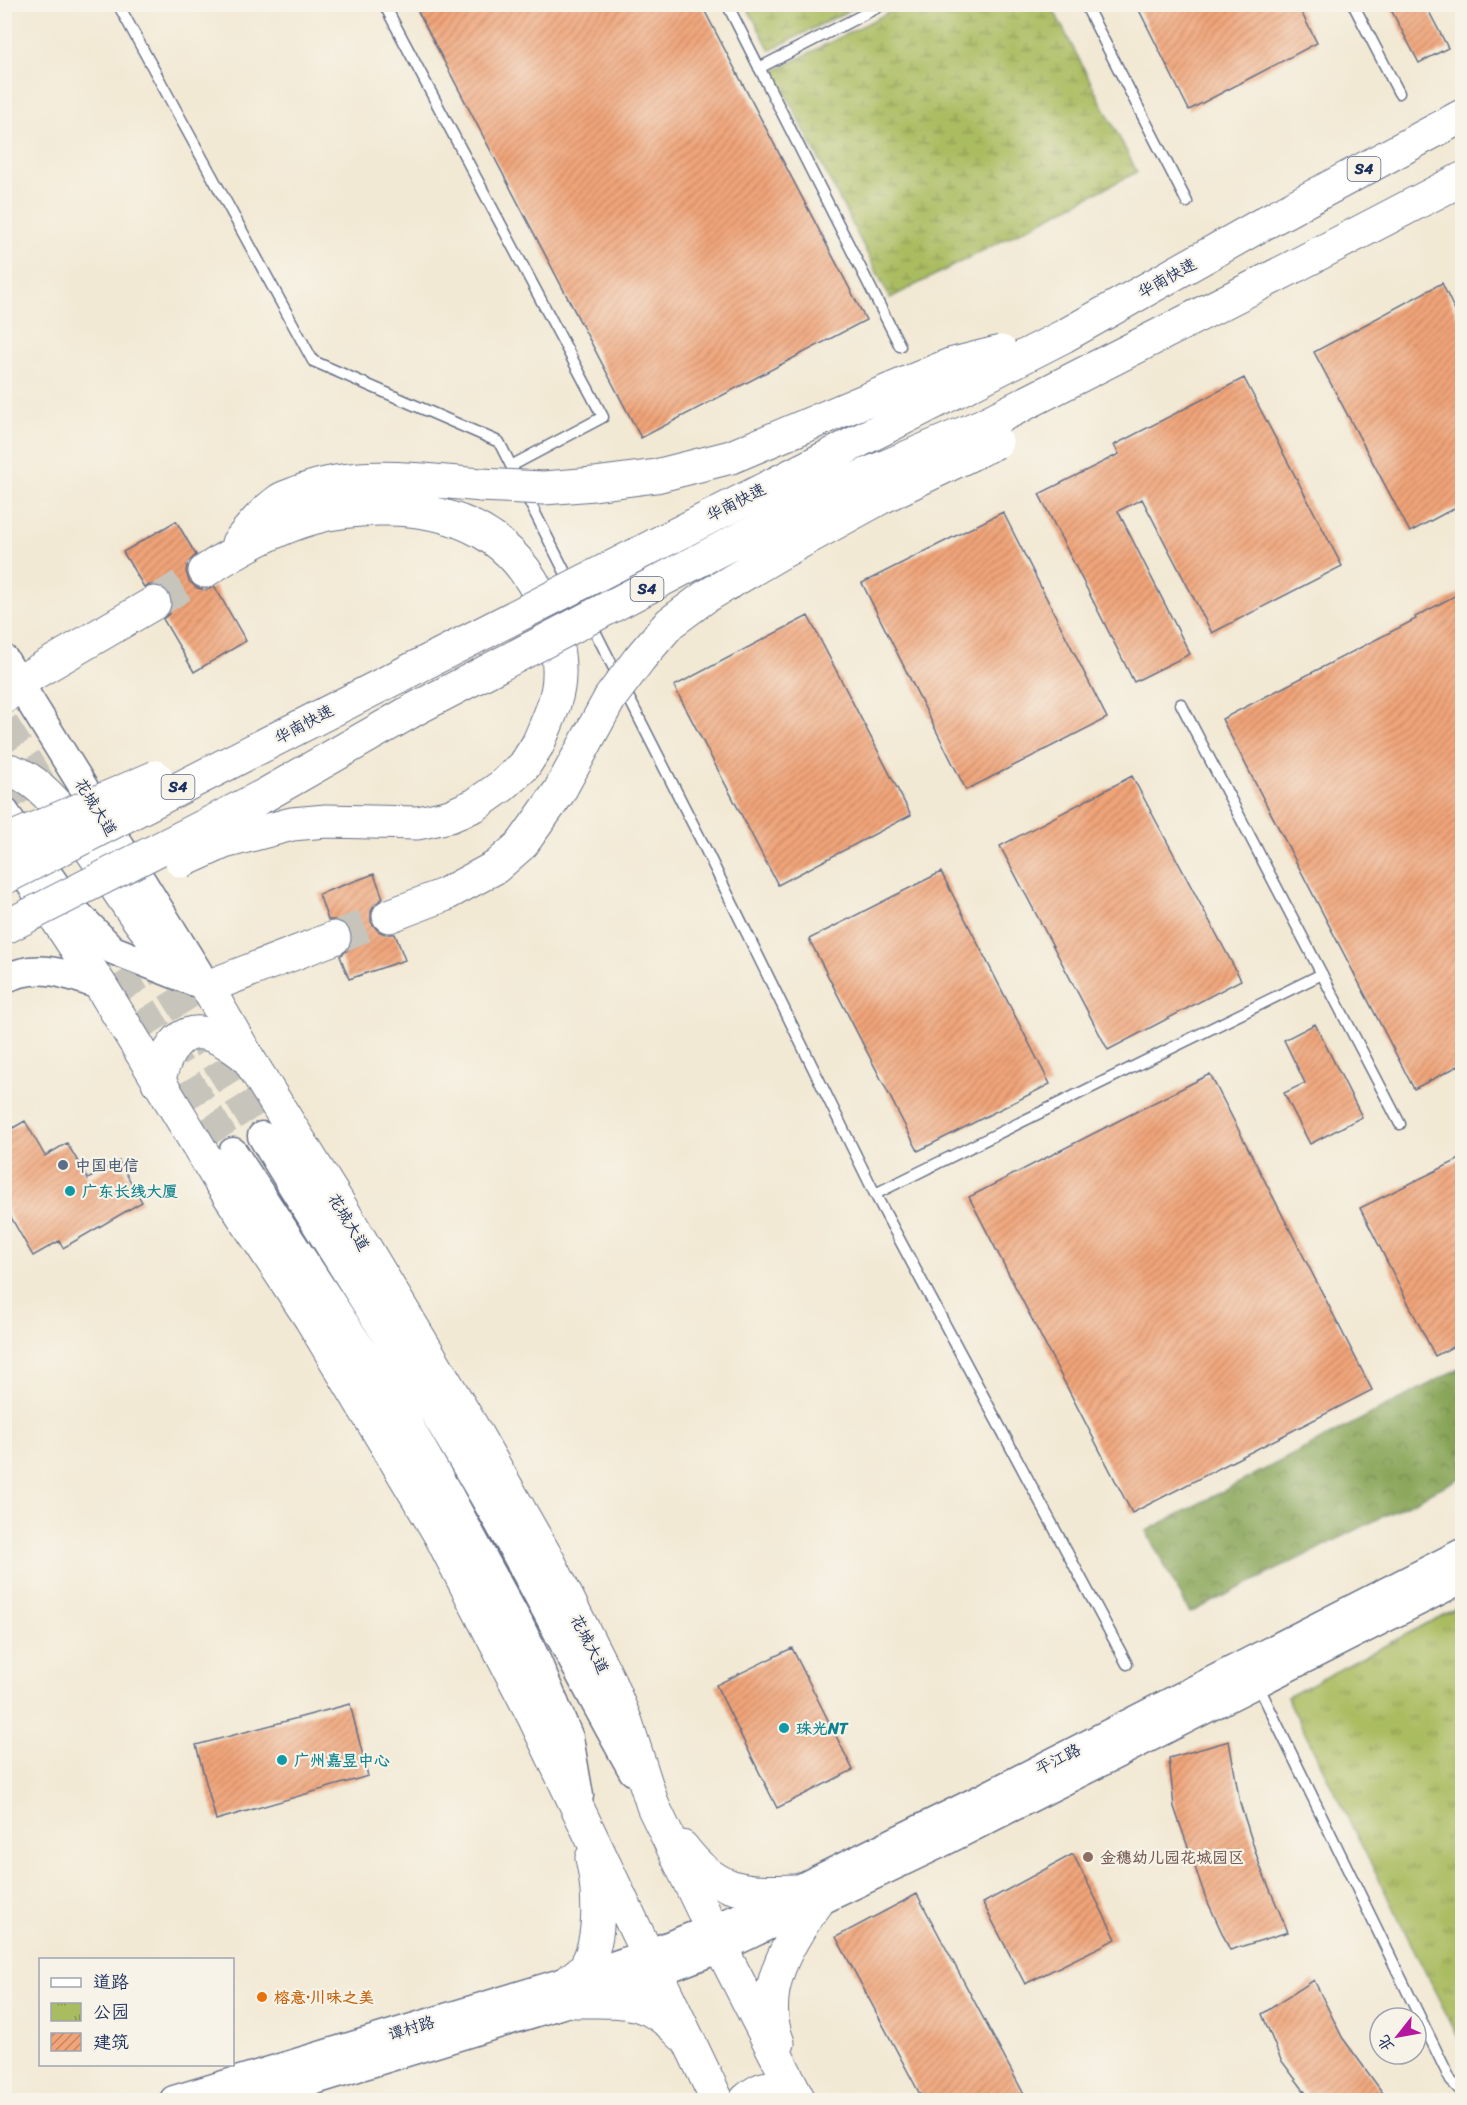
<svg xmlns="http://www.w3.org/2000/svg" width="1467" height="2105" font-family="Sriracha,'LXGW WenKai TC',sans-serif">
<defs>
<pattern id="forest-crowns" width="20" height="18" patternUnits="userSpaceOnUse" patternTransform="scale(1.5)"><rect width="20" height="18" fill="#87a456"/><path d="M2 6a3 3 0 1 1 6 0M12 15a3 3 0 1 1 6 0" fill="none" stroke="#6e864a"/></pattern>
<pattern id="wetland-marsh" width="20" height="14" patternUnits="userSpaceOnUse" patternTransform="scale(1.5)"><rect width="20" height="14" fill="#aabc60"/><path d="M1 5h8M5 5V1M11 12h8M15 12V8" fill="none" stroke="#8a9952"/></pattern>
<pattern id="park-tufts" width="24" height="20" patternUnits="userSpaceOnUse" patternTransform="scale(1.5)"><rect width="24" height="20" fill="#aabc60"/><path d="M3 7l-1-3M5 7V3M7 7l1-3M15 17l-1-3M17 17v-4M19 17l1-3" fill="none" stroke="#8a9952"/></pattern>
<pattern id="building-hatch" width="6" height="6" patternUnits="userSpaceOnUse" patternTransform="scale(1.5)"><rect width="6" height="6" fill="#f1a478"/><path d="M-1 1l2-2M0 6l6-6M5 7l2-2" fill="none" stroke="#c28666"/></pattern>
</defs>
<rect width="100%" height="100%" fill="#f7f3e8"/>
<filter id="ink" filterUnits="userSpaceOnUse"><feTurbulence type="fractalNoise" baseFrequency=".0167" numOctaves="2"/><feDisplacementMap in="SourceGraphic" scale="12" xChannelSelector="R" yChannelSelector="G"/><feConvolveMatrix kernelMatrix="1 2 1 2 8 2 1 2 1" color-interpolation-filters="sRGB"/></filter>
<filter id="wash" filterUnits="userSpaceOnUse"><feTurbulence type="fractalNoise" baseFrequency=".008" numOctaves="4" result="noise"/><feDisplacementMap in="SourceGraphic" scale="24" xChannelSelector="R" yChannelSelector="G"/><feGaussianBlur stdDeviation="1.35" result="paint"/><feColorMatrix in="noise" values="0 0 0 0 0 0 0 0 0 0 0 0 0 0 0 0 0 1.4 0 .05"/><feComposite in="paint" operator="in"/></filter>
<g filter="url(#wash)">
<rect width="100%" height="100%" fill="#f2e9d4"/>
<path fill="url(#forest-crowns)" stroke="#516a5a" stroke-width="1.5" d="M1462,1367v110l-272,136 -44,-82z"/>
<path fill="url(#wetland-marsh)" stroke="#62765f" stroke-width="1.5" d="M746,5h114l-90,45z
M903,5h148l86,167 -247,126 -116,-227z"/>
<path fill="url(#park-tufts)" stroke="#62765f" stroke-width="1.5" d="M1462,1605v440l-175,-348z"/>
<g id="blocks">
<path fill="url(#building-hatch)" d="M414,4h287l165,316 -225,118z
M1136,4h161l20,39 -128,67z
M1388,4h37l23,44 -29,15z
M1442,283l20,43v178l-52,28 -96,-180z
M1244,378l98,188 -130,67 -70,-134 -24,12 72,143 -56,28 -95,-188 80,-40 -5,-9z
M1003,512l104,206 -141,72 -104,-207z
M176,521l20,34 -8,8 -2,8 3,10 8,7 9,2 9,-3 31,54 -52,31 -31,-53 7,-6 3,-10 -3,-10 -6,-6 -10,-3 -10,3 -21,-35z
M1462,592v472l-48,25 -192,-370 194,-100 -1,-2z
M808,616l103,199 -133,70 -104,-199z
M1132,776l109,204 -133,70 -108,-204z
M941,872l109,212 -132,67 -109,-212z
M374,874l9,24 -9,7 -3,7v10l7,9 7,3h10l10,26 -56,19 -9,-23 9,-7 4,-9 -1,-8 -7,-9 -8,-3h-9l-9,-26z
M1315,1024l47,93 -52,27 -26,-51 21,-10 -21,-43z
M1210,1074l162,316 -240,123 -163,-316z
M25,1121l20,35 22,-13 21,36 31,-18 23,41 -79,46 -4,-7 -26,15 -29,-51v-72z
M1462,1158v184l-27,14 -75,-148z
M792,1648l61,122 -76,38 -61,-123z
M350,1704l18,72 -152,44 -20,-75z
M1229,1741l11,62 20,63 28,66 -58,18 -25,-54 -31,-89 -5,-49z
M1073,1854l43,85 -91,45 -42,-81z
M917,1894l110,206h-104l-87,-163z
M1314,1980l28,57 46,63h-77l-30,-40 -19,-46z"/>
</g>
</g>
<g filter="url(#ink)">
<use href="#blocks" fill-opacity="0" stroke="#667087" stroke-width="1.5"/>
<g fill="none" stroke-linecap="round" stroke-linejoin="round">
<path stroke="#c7c4bc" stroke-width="28" stroke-dasharray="28 14" stroke-linecap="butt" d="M4,723l44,70
M4,783l39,62
M99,936l134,216
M149,954l113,182"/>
<path stroke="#c7c4bc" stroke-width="33" stroke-dasharray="33 16" stroke-linecap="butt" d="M154,603l51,-32
M334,938l55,-22"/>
<g stroke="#667087" stroke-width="13">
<path id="service" d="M118,4l195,357 186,81 205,404 171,348 252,470
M384,4l219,413 -92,49
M727,4l173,342
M1085,4l102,198
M1353,4l46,89
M759,68l125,-64
M1181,704l219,420
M875,1194l447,-220
M1257,1683l194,398 11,11"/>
</g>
<g stroke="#667087" stroke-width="31">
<path id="tertiary" d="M4,659l194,313
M4,811l66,95 43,44 84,33
M4,979c35,-17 63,-5 97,7
M262,1136c75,126 158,247 230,375 49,86 92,174 141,260
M233,1152l159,244 57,99 70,129 16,33 34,81 10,58
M174,2100l397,-120 77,-26 96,-38 235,-116 483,-247
M250,2100l368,-113 103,-39 218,-104 523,-265"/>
</g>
<g stroke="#667087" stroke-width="35">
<path id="primary" d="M8,845l93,141 118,194 92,139 128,214 95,184 183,383
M207,987l41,71 92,148 131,219 78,137 59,117 18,43 27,84 68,142 78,152
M158,1082c3,-11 6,-22 12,-31 20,-35 54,-12 77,6
M682,1847c34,45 60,46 113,44
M571,1980c5,-5 13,-9 16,-16 15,-28 12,-75 5,-106
M575,2001c48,0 72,-4 107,34
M778,2043c-20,-51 9,-100 39,-140
M746,2100c19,-16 26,-15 45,0"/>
</g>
<g stroke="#667087" stroke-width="35">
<path id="motorway" d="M1266,222l196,-106
M1297,265l165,-86
M238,543c13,-16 25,-31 42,-43 7,-4 15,-6 22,-9 56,-21 120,-11 179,-6
M205,571c35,-23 74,-45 115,-55 18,-5 39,-6 59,-7 77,-2 141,28 168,104 7,19 13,41 12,62 0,24 -12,47 -21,69
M4,697l15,-15 135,-79
M4,769c56,8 109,125 146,165 17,19 38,36 57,53l127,-49
M389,916l55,-21 52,-28 26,-23"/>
</g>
<use href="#service" stroke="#fff" stroke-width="10"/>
<use href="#tertiary" stroke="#fff" stroke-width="28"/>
<use href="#primary" stroke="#fff" stroke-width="33"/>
<use href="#motorway" stroke="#fff" stroke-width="33"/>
<g stroke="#667087" stroke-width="35" stroke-linecap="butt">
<path id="motorway-bridge" d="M481,485l63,3 50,-4 62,-8 75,-19 219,-92 51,-13
M4,842l152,-65
M522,844l37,-52 51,-94 30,-40 30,-35 35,-26 77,-45 98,-54 116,-56
M182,861l42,-19 68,-18 34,-3 92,2 32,-7 25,-11 27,-19 22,-20 14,-22
M4,878l1060,-542 202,-114
M4,928l261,-133 152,-87 428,-224 138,-59 314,-160"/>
</g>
<use href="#motorway-bridge" stroke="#fff" stroke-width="33"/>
</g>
</g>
<circle fill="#5c6f8a" stroke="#f7f3e8" stroke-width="2" cx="63" cy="1165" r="6"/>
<g fill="#0f9aa8" stroke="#f7f3e8" stroke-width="2">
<circle cx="70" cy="1191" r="6"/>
<circle cx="784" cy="1728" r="6"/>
<circle cx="282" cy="1760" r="6"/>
</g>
<circle fill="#8d6e63" stroke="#f7f3e8" stroke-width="2" cx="1088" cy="1857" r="6"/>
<circle fill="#e8710a" stroke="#f7f3e8" stroke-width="2" cx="262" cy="1997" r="6"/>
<g text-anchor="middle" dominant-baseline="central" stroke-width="4.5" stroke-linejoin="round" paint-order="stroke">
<g fill="#f7f3e8" stroke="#5d6a87" stroke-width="1.5">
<rect x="1347.5" y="157" width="33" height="24" rx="4.5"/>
<rect x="630.5" y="577" width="33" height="24" rx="4.5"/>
<rect x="161.5" y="775" width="33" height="24" rx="4.5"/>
</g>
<g font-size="15" font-weight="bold" fill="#1b2f5e">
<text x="1364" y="169">S4</text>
<text x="647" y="589">S4</text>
<text x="178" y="787">S4</text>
</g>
<g font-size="16" fill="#1b2f5e" stroke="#f7f3e8">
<text transform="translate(1167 278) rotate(-29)">华南快速</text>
<text transform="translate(736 502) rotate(-27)">华南快速</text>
<text transform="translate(304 724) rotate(-28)">华南快速</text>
<text transform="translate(96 807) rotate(58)">花城大道</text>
<text transform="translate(349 1222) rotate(59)">花城大道</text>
<text transform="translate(590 1644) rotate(63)">花城大道</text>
<text transform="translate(1058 1759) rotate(-27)">平江路</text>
<text transform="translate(411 2028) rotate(-17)">谭村路</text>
</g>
<g font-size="16" font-weight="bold" fill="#4e5e75" stroke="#f7f3e8" text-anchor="start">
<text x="75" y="1165">中国电信</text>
</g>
<g font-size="16" font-weight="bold" fill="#0d838f" stroke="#f7f3e8" text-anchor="start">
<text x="82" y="1191">广东长线大厦</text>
<text x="796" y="1728">珠光NT</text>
<text x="294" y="1760">广州嘉昱中心</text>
</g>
<g font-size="16" font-weight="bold" fill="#785e54" stroke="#f7f3e8" text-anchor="start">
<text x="1100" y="1857">金穗幼儿园花城园区</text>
</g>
<g font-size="16" font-weight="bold" fill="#c56008" stroke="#f7f3e8" text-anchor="start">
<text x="274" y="1997">榕意·川味之美</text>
</g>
</g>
<rect width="1467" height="2105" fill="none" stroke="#f7f3e8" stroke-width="24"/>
<rect x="39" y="1958" width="195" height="108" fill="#f7f3e8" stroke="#9fa5b1" stroke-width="1.5"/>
<rect x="51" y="1978" width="30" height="9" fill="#ffffff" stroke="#9fa5b1" stroke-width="1.5"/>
<text x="93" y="1988" font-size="18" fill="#1b2f5e">道路</text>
<rect x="51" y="2003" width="30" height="18" fill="url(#park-tufts)" stroke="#9fa5b1" stroke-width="1.5"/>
<text x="93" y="2018" font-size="18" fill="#1b2f5e">公园</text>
<rect x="51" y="2033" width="30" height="18" fill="url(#building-hatch)" stroke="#9fa5b1" stroke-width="1.5"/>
<text x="93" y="2048" font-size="18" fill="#1b2f5e">建筑</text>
<g transform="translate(1398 2036) rotate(239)"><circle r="28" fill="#f7f3e8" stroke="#9fa5b1" stroke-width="1.5"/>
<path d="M0-4.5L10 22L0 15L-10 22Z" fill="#b5179e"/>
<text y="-9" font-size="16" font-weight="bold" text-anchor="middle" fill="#1b2f5e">北</text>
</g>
</svg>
